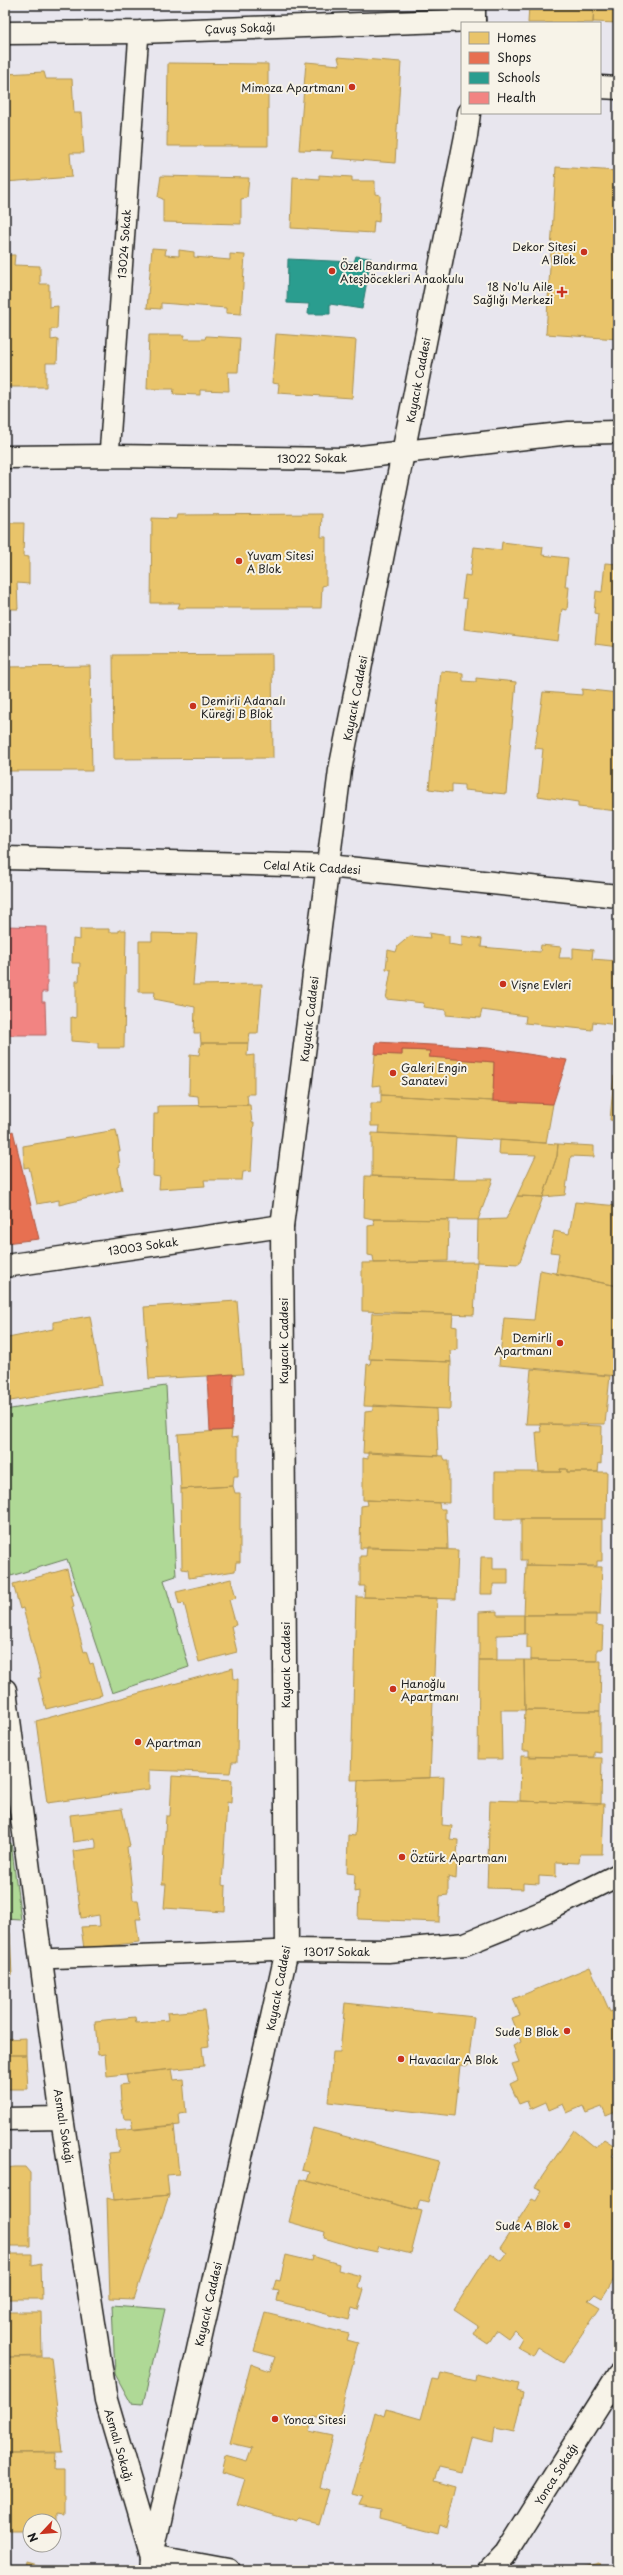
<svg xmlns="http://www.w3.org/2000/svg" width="623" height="2575" font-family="'Playpen Sans',sans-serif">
<rect width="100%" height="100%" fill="#e8e6ee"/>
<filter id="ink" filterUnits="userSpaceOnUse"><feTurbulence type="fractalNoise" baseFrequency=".025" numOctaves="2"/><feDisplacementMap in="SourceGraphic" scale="8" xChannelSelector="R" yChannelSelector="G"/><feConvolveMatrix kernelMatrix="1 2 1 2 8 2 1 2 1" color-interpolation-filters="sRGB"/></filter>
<g filter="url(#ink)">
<path fill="#afd996" stroke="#667a59" d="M166,1386l10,190 -12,4 25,87 -77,26 -45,-134 -56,17 -6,-21v-145l77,-13z
M5,1843h6l10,77 -16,-1z
M112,2305l53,4 -22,95 -12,-1 -16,-29z"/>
<path fill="#e9c46a" stroke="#ac9253" d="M529,5h65l-1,18h-65z
M594,5h24v18l-25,-1z
M338,57l63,5 -6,101 -64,-5 2,-7 -34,-1 7,-88 34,3z
M168,63l100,1v82h-101z
M44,72l2,7h26l2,34h7l3,40h-14l2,24 -67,5v-108z
M556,167l62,4v168l-72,-5z
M319,175l33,2v4h23v13l5,1 -1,27 -5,-1 -1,12 -82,-5 2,-51 26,2z
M161,176l88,2 -2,20 -6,1v25l-78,-2v-23l-5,-2z
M152,248l14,1 -1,6 14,1v-6l15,2v5l36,3v-6l15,1 -4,59 -15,-1v-5l-65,-5v6l-14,-1z
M5,255h10l-1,10 26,1v18h9v23l9,-1 -1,23h-6v11l7,-1 -1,24h-11v24h-41z
M276,334l80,6 -4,58 -74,-5 1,-9 -7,-1z
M149,335h36l-1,4h21l1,-3 34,2 -2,34h-10l1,19 -29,-1v5l-27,-1 1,-5h-27z
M322,514l-1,23h5v48l-4,1 -1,22h-143l2,-5h-29l1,-85 24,1 1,-4z
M5,523h19l-1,33 6,1v27l-12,-1 1,26h-13z
M502,542l41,5 -1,8 26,3 -3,29h4l-2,23 -5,-1 -4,32 -94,-12 3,-30 -5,-1 3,-23 5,1 4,-29 27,3z
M605,563l13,1v83l-23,-3 3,-30 -4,-1 2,-22 6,1z
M272,654l1,104 -159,1 -1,-104z
M90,666l2,105h-87v-104z
M441,671l22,2v8l13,1v-4l40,4 -10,112 -42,-4v-5l-12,-1v8l-23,-3z
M582,689l36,4v118l-40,-4v-5l-40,-6 5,-47 -8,-1 8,-56 39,3z
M80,929h29v3h10v-2h7l-2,118h-26v-5l-27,-2v-24l5,1v-37h3l1,-18h-8l1,-24 7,1z
M152,933l45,1 -4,51 69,-1 -4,49h-8l-2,10h-47l-1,-10h-6l1,-26 -41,-8 1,-7h-16v-51h13z
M429,933l20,3v8l6,1 7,1v-10l20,3 -1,8 59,5 1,-7 20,2 -2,11h14v-10l20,2 -1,9 26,2v64l-25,-3 -1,8 -67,-7 1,-7 -44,-6 -2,8 -34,-3v-5l-23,-3 1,-4 -38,-4 5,-29 -5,-1 2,-19 8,2 2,-6 12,-10 20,2z
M201,1043h47l-1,13 7,-1v39h-7l1,11 -49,1 -1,-10 -9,-1 1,-41 9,1z
M402,1050l29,1 -2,6 65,5 -1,39 -112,-6v-10l-9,1 3,-32 27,1z
M614,1076h4v45l-8,-1z
M381,1095l112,6 60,3 -7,39 -167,-10 1,-7h-9v-23h10z
M250,1105l2,18h2l-3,48 -8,1 -1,8h-38l1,6 -46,3 1,-12 -7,-1 1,-62h4v-8z
M116,1130l4,21h-2l2,15 -2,1 4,23 -63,15v-5l-22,4 -8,-37 -5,1 -1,-22z
M372,1133l84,4 -3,42 -81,-3z
M500,1140l58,4 -1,12 -14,41 -26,-1 19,-41 -37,-1z
M558,1144l36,2v11l-23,-1 -6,39 -22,2 14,-41z
M365,1176l88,3h40l-15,41 -105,-1 -9,-2z
M517,1196l26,1 -24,67 -42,-2 1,-42 28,-1z
M575,1202l43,4v80l-62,-12 3,-21 -9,-1 4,-21 15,3z
M373,1219l76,1 -1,41 -74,2 -1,-7 -5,-1v-29l7,-1z
M477,1262l-3,53 -112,-4v-48z
M540,1270l78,16 -1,90 -118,-11 5,-47 30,2z
M237,1301l6,73 -94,5 -5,-72z
M372,1313l81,1 -1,12 5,1v23l-7,1 1,11 -82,-3z
M90,1316l12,69 -97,17v-72h2l1,8 45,-9v-7z
M371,1359l80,3 -1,47 -86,-3 3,-42 3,1z
M531,1369l79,7 -5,48h-79z
M373,1405l63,4 2,47 -75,-3 2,-41 8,-1z
M540,1424l62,2 -1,38 -2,-1 -1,9h-31v-3h-7l1,3h-22l-3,-40h5z
M232,1430l-1,8 7,-1v39h-4l-1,10 -52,3 -3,-55z
M368,1452l75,4 2,4h4v43l-86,-3v-42l5,1z
M560,1469h7v3h40l-1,47h-111v-47h66z
M233,1486l2,7h5v69h-4l-1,9 -46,7 -1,-8 -6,-1 -1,-80z
M367,1500l72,3 1,6h5v10h2l1,30 -88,-1 1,-42 7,-1z
M521,1519h81v42h-5v5l-71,-1v-5h-5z
M367,1547l91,3 -2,49 -92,-2 1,-11h-5v-30h6z
M481,1557h12v12h15v15h-15v10h-13z
M526,1565l76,2 -2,48h-76z
M67,1569l7,26h-3l3,11 -2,1 12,45 2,-1 4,13 3,-1 9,32 -56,14 -8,-31h3l-18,-70 -3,1 -7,-25z
M231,1579l5,19 -7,2 7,25 -5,1 6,26 -38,10 -15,-59 -5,1 -3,-12z
M356,1597l81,1 -7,180 -79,2z
M497,1611v4h27v19l-27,1v25h-18v-48z
M596,1614v11l7,1 -1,23h-5v12l-66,-1v-12h-4v-14h-3v-19z
M479,1660h45l1,50h-24l1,49h-24z
M524,1660l77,1 -1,50 -75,-1z
M233,1668l1,11h4l-1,83h-5l-2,11 -81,-3v19l-102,14 -11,-82z
M525,1710l75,1v41l-6,-1v6h-65v-6h-6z
M521,1756l81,2 -1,46 -81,-3z
M172,1776l60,4 -1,23 -4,-1 -5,83 4,1 -1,26 -61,-4 2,-24h-4l4,-68h4z
M444,1777l-2,48 10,1 -2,13 8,1 -2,39 -8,-2v18l-8,1 -1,26 -81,-3 1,-28 -5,1 1,-18 -8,-1 1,-38 7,1 3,-56z
M490,1800l114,4 -2,50h-22l-1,9 -23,-1v15l-17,-1v8l-16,-1v6l-36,-1z
M122,1809l8,37 -3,1 6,53h5l3,19h-5l3,23 -55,7 -3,-22 19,-1 -1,-11 -18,3 -8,-67 23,-3v-5l-1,-4 -22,3 -3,-27z
M10,1933l2,42h-7v-41z
M590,1967l20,45 5,-2 3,9v92l-12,5 -4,-9 -16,6 -3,-7 -16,7 -4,-9 -14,6 -3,-8 -16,7 -3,-8 -8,3 -9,-20 8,-4 -6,-16 7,-2 -6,-16 8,-4 -9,-24 8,-3 -7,-16z
M345,2003l129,14 -6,49 -8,-1 -5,51 -127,-14 5,-50h7z
M204,2010l5,36 -7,1 2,19 -97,10 -2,-22 -7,1 -3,-34 40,-4 1,6 32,-3 -1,-7z
M26,2038v17h-21v-16z
M5,2055h21l2,34h-23z
M172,2069l2,11 9,-1 3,34 -7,1 1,11 -47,5 -2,-11h-7l-3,-17 -1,-17 8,-1 -2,-10z
M174,2125l5,49 -12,1 2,20 -55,5 -5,-47 10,-1 -3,-21z
M313,2128l126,33 -11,41 -8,-2 -3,10 -110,-29 3,-9 -8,-2z
M574,2130l22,18 8,-9 14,9 -6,8 6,3v114l-16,25 -7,-4 -7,7 12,7 -37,55 -25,-16 -5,9 -16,-9 5,-9 -8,-8 -6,8 -11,-8 -9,14 -15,-10 5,-9 -24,-16 36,-56 11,8 6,-8 -7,-5 32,-49 4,2 6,-11 -7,-3z
M15,2167h10l5,6v73h-25v-78z
M300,2179l122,32 -11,43 -32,-8 -2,6 -23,-5 -30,-9 1,-6 -36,-10z
M169,2195l-35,104 -24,-1 -3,-100 7,2z
M5,2254h27v12l9,-2 1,35h-35l2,13h32l1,44 -37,1z
M286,2255l25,6 1,-5 27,8 -1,6 23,6 -3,11 6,2 -6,21 -6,-2 -3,12 -72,-19 2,-10 -6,-1 3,-10 4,1z
M265,2313l84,21 -2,6 11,3 -20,79 -24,-6 -5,15 24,5 -13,51 9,3 -10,35 -20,-5 -2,2 -60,-18 8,-25 -24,-7 4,-16 22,6 5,-14 -22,-5 21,-79 19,7 5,-14 -21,-6z
M5,2357h46l11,95 -57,1z
M441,2373l34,8 1,-7 43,10 -2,7 6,2 -9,39 -19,-4 -2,14 -23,-5 -9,35 -22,-5 -5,14 22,6 -10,41 -7,-3 -2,8 -58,-15 1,-8 -21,-4 4,-8 -11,-3 23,-83 9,4 2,-7 35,10 11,-40 7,1z
M5,2453h51l-1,17h9v43l-7,-1v20h-3v-11h-24v10h-25z
M27,2562l26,7v1h-27z
M599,2563l2,7h-30z
M618,2565v5h-17z"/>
<path fill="#e76f51" stroke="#aa5641" d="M376,1042l112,6 79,12 -14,44 -60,-3 1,-39 -65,-5 2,-6 -29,-1v5l-27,-1z
M13,1131l26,108 -34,4v-108z
M233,1374l-1,56 -22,1 -3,-55z"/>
<path fill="#2a9d8f" stroke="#26766c" d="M356,256l15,2 -9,51 -32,-5v10h-22l1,-10 -22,-1 1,-44 66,3z"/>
<path fill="#f28482" stroke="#b26563" d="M5,926l42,1v65h-5v10h3l1,33h-41z"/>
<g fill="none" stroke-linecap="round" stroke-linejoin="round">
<g stroke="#1c1c1c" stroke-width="22">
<path id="lane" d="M109,456l30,-424
M40,1959l247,-9"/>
</g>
<g stroke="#1c1c1c" stroke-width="25">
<path id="street" d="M5,33l134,-1 335,-12
M600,87l18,1
M5,457l104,-1 234,3 226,-26 49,-1
M5,1266l277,-40
M5,1690l57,428 44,282 46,156 76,14
M287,1950l101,1 77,-7 81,-33 72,-36
M5,2119l57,-1
M490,2570l15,-16 113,-179"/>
</g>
<g stroke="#1c1c1c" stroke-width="25">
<path id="secondary" d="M474,23v-18
M5,858l323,8 290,30
M151,2570l1,-14 135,-606 -5,-724 58,-456 126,-634 3,-23"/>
</g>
<use href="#lane" stroke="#f7f3e8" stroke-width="19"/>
<use href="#street" stroke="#f7f3e8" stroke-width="22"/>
<use href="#secondary" stroke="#f7f3e8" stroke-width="22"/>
</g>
</g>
<g fill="#c8321e" stroke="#f7f3e8" stroke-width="1.5">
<circle cx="352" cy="87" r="4"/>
<circle cx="584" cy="252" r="4"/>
<circle cx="332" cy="271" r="4"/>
<path d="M560 286h4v4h4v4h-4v4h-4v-4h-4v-4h4z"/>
<circle cx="239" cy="561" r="4"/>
<circle cx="193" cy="706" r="4"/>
<circle cx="503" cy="984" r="4"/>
<circle cx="393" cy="1073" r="4"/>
<circle cx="560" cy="1343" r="4"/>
<circle cx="393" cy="1689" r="4"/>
<circle cx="138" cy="1742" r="4"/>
<circle cx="402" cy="1857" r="4"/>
<circle cx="567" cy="2031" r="4"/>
<circle cx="401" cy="2059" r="4"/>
<circle cx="567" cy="2225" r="4"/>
<circle cx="275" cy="2419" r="4"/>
</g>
<g text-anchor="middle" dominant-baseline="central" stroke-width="4" stroke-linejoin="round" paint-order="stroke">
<g font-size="11" fill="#1c1c1c" stroke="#f7f3e8">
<text transform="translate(240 28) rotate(-2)">Çavuş Sokağı</text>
<text transform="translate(124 244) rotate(-86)">13024 Sokak</text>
<text transform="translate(418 380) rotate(-79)">Kayacık Caddesi</text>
<text transform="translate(312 458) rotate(-1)">13022 Sokak</text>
<text transform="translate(355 698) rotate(-79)">Kayacık Caddesi</text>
<text transform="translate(312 867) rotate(3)">Celal Atik Caddesi</text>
<text transform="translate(309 1019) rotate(-83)">Kayacık Caddesi</text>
<text transform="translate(143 1246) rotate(-8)">13003 Sokak</text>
<text transform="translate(283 1341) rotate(-90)">Kayacık Caddesi</text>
<text transform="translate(285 1665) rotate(-90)">Kayacık Caddesi</text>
<text x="337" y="1951">13017 Sokak</text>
<text transform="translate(278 1988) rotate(-79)">Kayacık Caddesi</text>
<text transform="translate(64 2126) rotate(81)">Asmalı Sokağı</text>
<text transform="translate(208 2304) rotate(-77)">Kayacık Caddesi</text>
<text transform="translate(119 2445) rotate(74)">Asmalı Sokağı</text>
<text transform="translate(556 2474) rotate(-58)">Yonca Sokağı</text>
</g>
<g font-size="11" fill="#1c1c1c" stroke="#f7f3e8" text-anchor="start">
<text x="344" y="87" text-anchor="end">Mimoza Apartmanı</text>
<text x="576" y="246" text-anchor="end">Dekor Sitesi<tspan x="576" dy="13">A Blok</tspan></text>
<text x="340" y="265">Özel Bandırma<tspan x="340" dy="13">Ateşböcekleri Anaokulu</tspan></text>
<text x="553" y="286" text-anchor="end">18 No'lu Aile<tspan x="553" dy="13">Sağlığı Merkezi</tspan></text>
<text x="247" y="555">Yuvam Sitesi<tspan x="247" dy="13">A Blok</tspan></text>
<text x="201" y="700">Demirli Adanalı<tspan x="201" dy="13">Küreği B Blok</tspan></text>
<text x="511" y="984">Vişne Evleri</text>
<text x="401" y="1067">Galeri Engin<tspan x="401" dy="13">Sanatevi</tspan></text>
<text x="552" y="1337" text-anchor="end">Demirli<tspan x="552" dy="13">Apartmanı</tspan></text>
<text x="401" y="1683">Hanoğlu<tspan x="401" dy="13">Apartmanı</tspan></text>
<text x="146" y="1742">Apartman</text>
<text x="410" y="1857">Öztürk Apartmanı</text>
<text x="559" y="2031" text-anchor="end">Sude B Blok</text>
<text x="409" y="2059">Havacılar A Blok</text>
<text x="559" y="2225" text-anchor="end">Sude A Blok</text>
<text x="283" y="2419">Yonca Sitesi</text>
</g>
</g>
<rect width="623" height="2575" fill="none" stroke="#f7f3e8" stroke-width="20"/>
<rect x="10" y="10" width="603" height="2555" fill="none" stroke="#1c1c1c" stroke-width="1.5" filter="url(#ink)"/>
<rect x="461" y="22" width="140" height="92" fill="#f7f3e8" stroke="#9f9d96"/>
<rect x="469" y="32" width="20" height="12" fill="#e9c46a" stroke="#9f9d96"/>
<text x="497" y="42" font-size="12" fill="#1c1c1c">Homes</text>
<rect x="469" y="52" width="20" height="12" fill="#e76f51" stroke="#9f9d96"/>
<text x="497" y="62" font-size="12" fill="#1c1c1c">Shops</text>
<rect x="469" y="72" width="20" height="12" fill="#2a9d8f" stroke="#9f9d96"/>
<text x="497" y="82" font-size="12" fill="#1c1c1c">Schools</text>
<rect x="469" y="92" width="20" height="12" fill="#f28482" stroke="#9f9d96"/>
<text x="497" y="102" font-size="12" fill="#1c1c1c">Health</text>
<g transform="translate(42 2533) rotate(244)"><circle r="19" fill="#f7f3e8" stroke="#9f9d96"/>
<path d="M0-3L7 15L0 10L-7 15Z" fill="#c8321e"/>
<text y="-6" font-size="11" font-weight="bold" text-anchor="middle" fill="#1c1c1c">N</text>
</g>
</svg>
